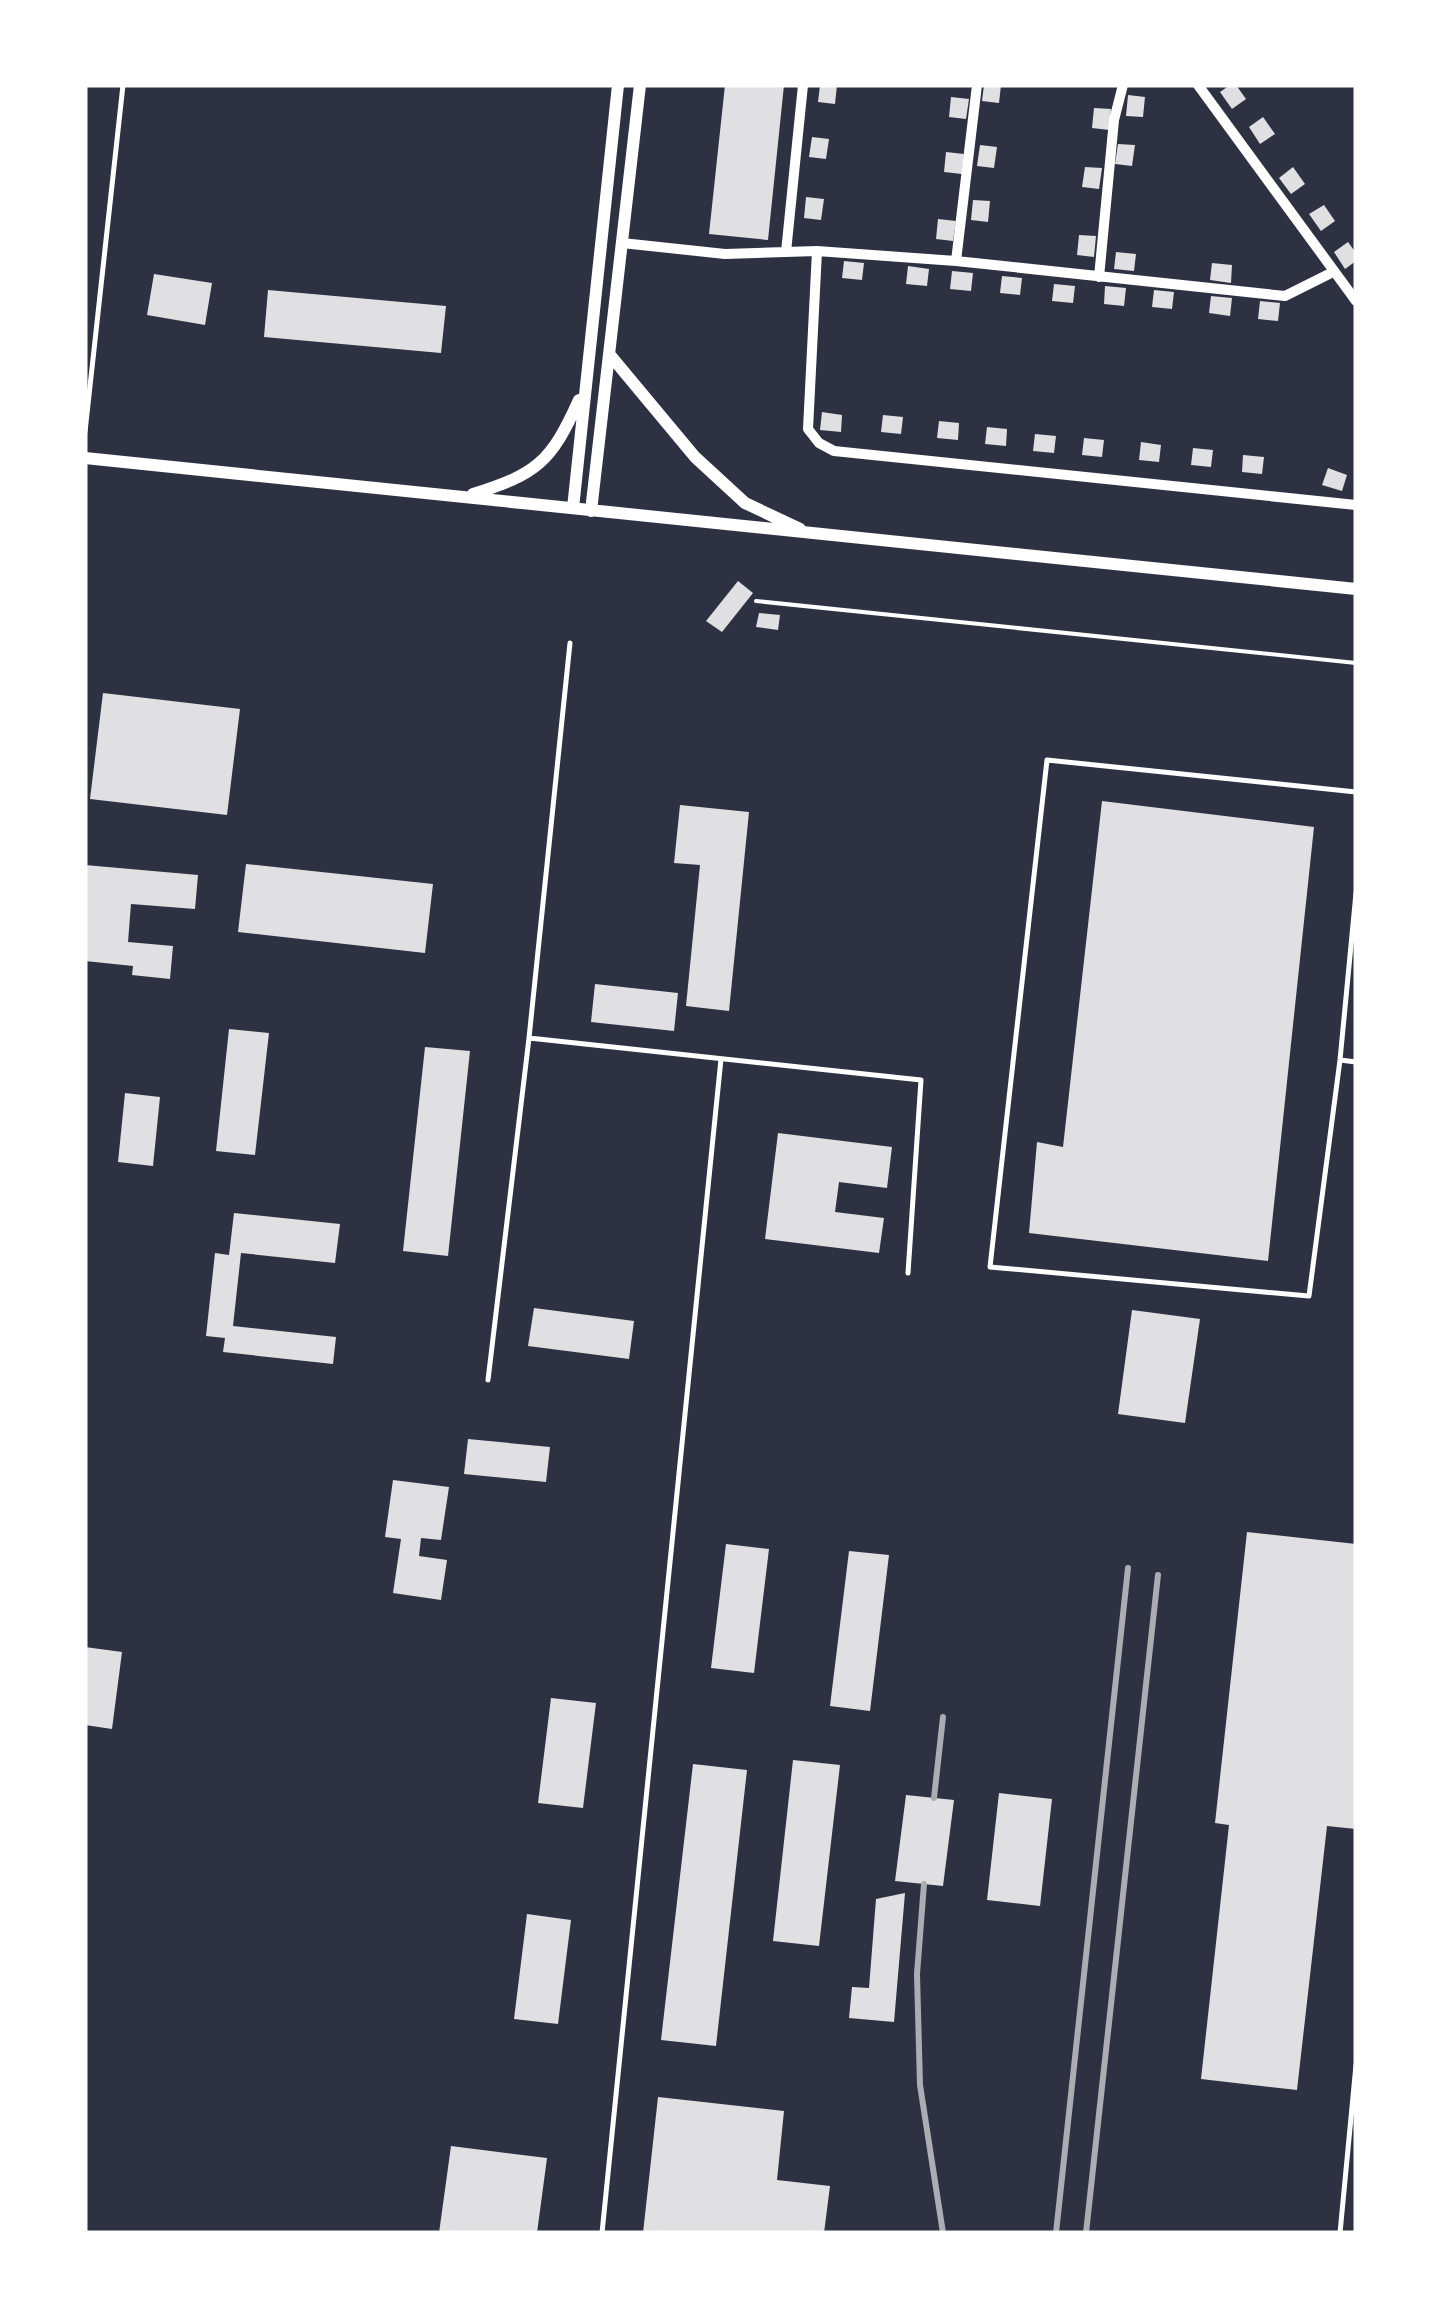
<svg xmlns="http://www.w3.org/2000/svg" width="1441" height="2318" font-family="'Open Sans',sans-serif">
<rect width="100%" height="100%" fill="#2d3142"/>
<path fill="#e0e0e3" d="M725,85h59l-16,155 -59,-6z
M820,85h17l-2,19 -17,-2z
M984,85h17l-2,18 -17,-2z
M1230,85h6l10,14 -14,10 -12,-17z
M1128,95l17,2 -2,20 -17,-1z
M951,97l18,2 -3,20 -17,-2z
M1094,108l17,1 -2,21 -17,-2z
M1263,117l12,17 -15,10 -11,-17z
M812,137l17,2 -3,20 -17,-2z
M1118,144l17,1 -3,21 -17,-2z
M980,145l17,2 -3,21 -17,-2z
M946,152l18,2 -2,20 -18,-2z
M1085,167l17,1 -3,21 -17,-2z
M1293,167l12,17 -14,10 -12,-16z
M806,197l18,2 -3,21 -17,-2z
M973,200l17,1 -2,21 -17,-2z
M1324,205l11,16 -14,10 -12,-17z
M938,219l18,2 -3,20 -17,-2z
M1079,235l17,1 -2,21 -17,-2z
M1348,242l8,11v8l-11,8 -11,-17z
M1116,252l20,2 -2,17 -20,-2z
M844,261l20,2 -2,17 -20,-2z
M1212,263l20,2 -1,18 -21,-3z
M908,266l21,3 -2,17 -21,-2z
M952,271l21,2 -2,18 -21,-2z
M154,274l58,9 -7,42 -58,-10z
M1002,276l20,2 -2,17 -20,-2z
M1054,284l21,2 -2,17 -21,-2z
M1105,286l21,2 -2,18 -20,-2z
M268,290l178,16 -5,47 -177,-16z
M1154,290l20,2 -2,17 -20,-2z
M1211,296l21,2 -2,18 -21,-3z
M1260,301l20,2 -2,18 -20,-2z
M822,412l20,3 -1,17 -21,-2z
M883,415l20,2 -2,17 -20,-2z
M939,421l20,2 -1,17 -21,-2z
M987,427l20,2 -1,17 -21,-2z
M1035,434l21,2 -2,17 -21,-2z
M1084,438l20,2 -2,17 -20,-2z
M1141,442l20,3 -2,17 -20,-2z
M1193,448l20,2 -2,17 -20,-2z
M1243,455l21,2 -2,17 -20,-2z
M1328,468l19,7 -5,16 -20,-6z
M738,581l15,12 -31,39 -16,-11z
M759,613l21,2 -2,15 -22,-3z
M103,693l137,16 -13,106 -137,-16z
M1102,801l212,26 -46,434 -239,-28 8,-91 26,5z
M680,805l69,7 -20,199 -43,-5 14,-141 -26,-2z
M246,864l187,20 -8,69 -187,-21z
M85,865l113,10 -3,34 -64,-5 -3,38 45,4 -3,33 -38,-4 1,-9 -48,-5z
M595,984l83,9 -4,38 -83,-9z
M229,1029l40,4 -14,122 -39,-4z
M425,1047l45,4 -22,205 -45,-5z
M125,1093l35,4 -7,69 -35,-4z
M778,1133l114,14 -5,41 -48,-6 -4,30 49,6 -5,35 -114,-14z
M234,1213l106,11 -5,39 -94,-10 -8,73 103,11 -3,27 -110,-12 2,-14 -19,-2 9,-83 14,2z
M534,1308l100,13 -5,38 -101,-13z
M1132,1310l68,9 -15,104 -67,-9z
M468,1439l82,8 -4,35 -82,-8z
M393,1480l56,7 -8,53 -20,-2 -2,18 28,4 -6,40 -48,-7 8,-54 -16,-2z
M1247,1532l109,12v285l-29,-3 -30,264 -96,-11 28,-254 -14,-2z
M726,1544l43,5 -15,124 -43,-5z
M849,1551l40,4 -19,156 -40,-5z
M85,1647l37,5 -10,77 -27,-4z
M551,1698l45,5 -13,105 -45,-5z
M793,1760l47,5 -21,181 -46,-5z
M693,1764l54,6 -31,276 -55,-6z
M999,1793l53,6 -12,107 -53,-6z
M906,1795l48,5 -11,86 -48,-5z
M905,1893l-11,129 -45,-4 3,-31 17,1 7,-89z
M527,1914l44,6 -13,104 -44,-5z
M658,2097l126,14 -7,69 53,6 -6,47h-181z
M451,2146l96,12 -10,75h-98z"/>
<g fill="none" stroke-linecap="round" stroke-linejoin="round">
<path stroke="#fff" stroke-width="4" d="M756,601l600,62"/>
<path stroke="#fff" stroke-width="5" d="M85,432l38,-347
M1356,792l-309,-32 -57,507 319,29 31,-236 16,-167
M529,1038l392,42 -13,193
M1340,1060l16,2
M488,1380l41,-342 41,-395
M602,2233l119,-1174
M1340,2233l16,-168"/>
<path stroke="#fff" stroke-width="10" d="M1198,85l158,216
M622,243l103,11 92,-3 139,10 329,35 48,-24
M817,251l-9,178 11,14 15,8 522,54
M786,252l17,-167
M956,261l21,-176
M1099,277l15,-157 9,-35"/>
<path stroke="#fff" stroke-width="12" d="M610,355l85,102 50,46 55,26
M85,458l1271,131
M473,494c64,-20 78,-32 106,-94
M573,508l45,-423
M591,511l49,-426"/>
<path stroke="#abadb3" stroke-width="6" d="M934,1798l9,-81
M924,1884l-7,90 3,111 23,148
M1056,2233l72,-665
M1086,2233l72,-658"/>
</g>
<rect width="1441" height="2318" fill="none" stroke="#ffffff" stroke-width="175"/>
</svg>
